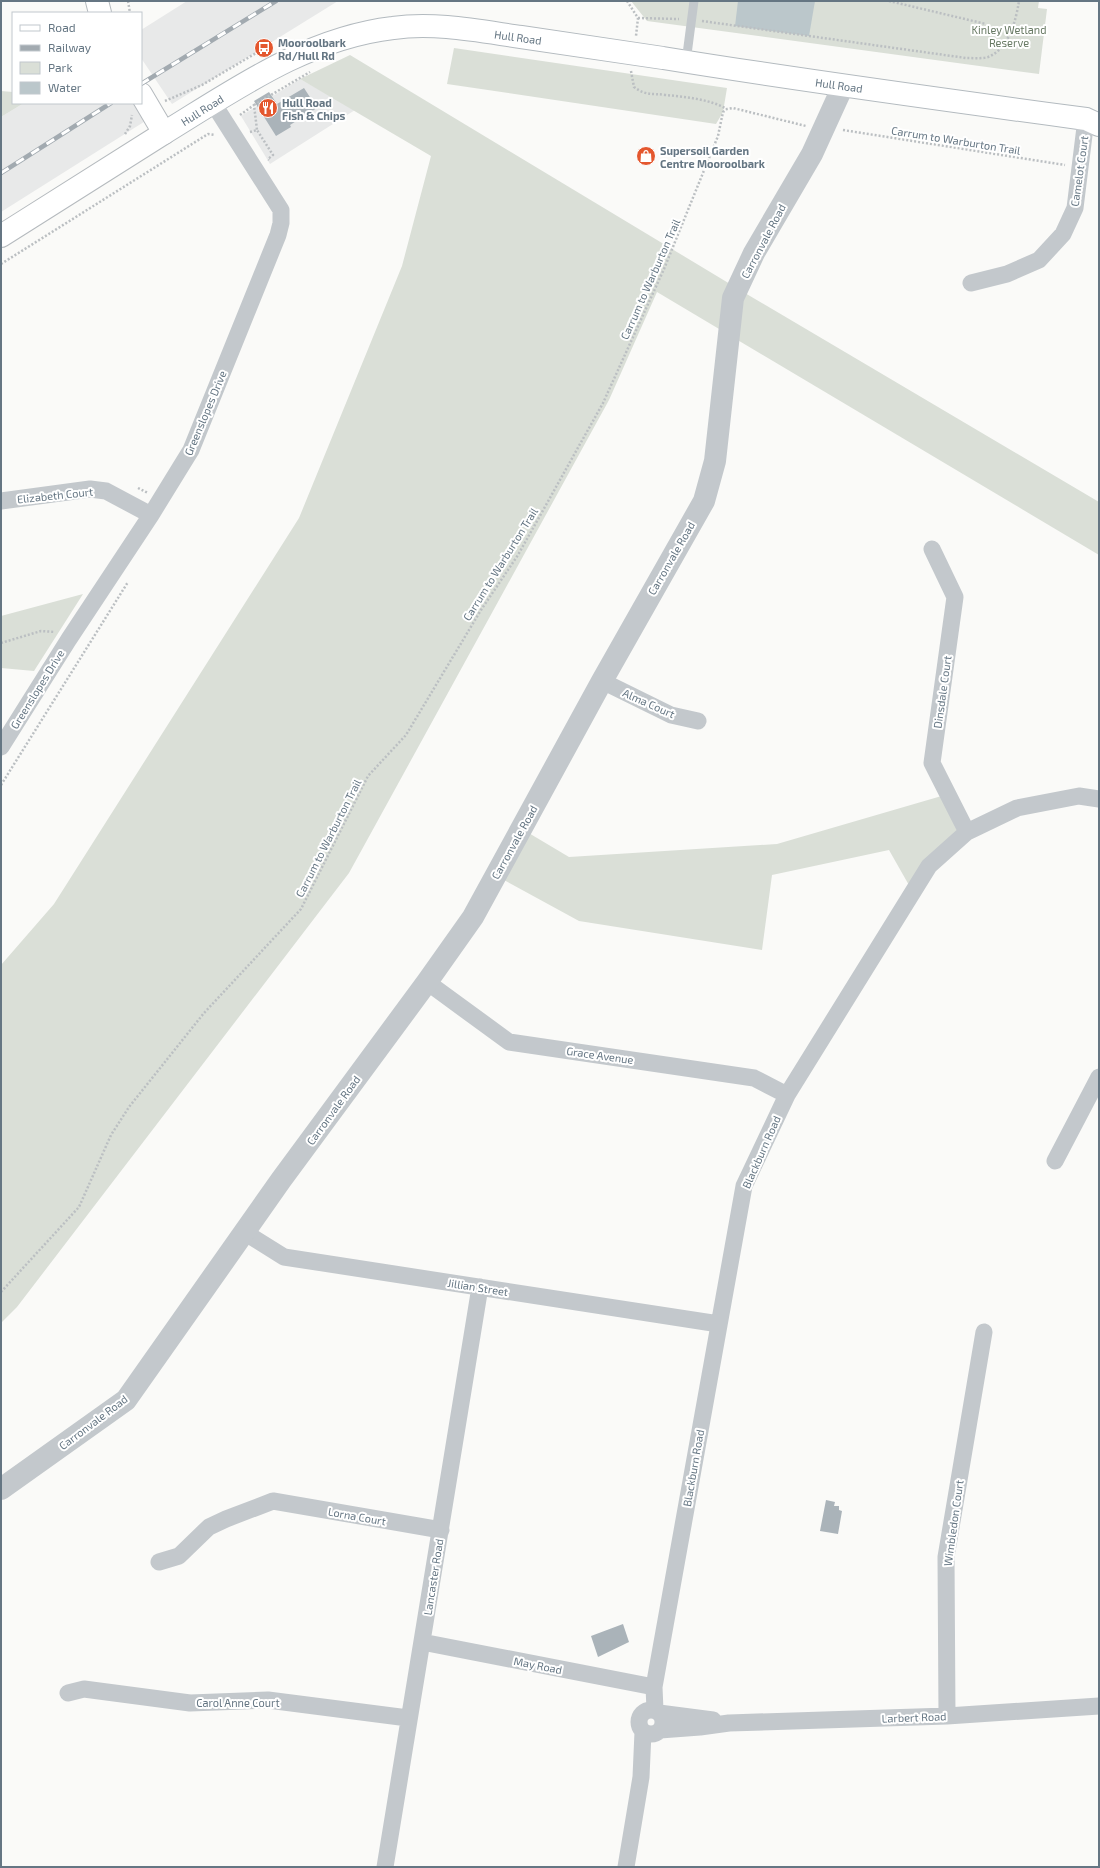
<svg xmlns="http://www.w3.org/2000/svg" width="1100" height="1868" font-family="'Exo 2',sans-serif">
<rect width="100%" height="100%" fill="#fafaf8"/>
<path fill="#e8e9e9" d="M187,1h151l-166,103 -31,-46v-28z
M300,79l55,31 -85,54 -29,-48z
M24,103h112l11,17 -146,92v-95z"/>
<path fill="#dadfd7" d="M631,1h408l-1,7 9,1 -8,65 -392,-53z
M454,48l273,40 -4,24 -7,12 -269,-40z
M350,55l400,241 349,206v53l-442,-263 -48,108 -260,473 -332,434 -16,16v-358l53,-61 245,-386 103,-252 29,-110 -131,-77z
M1,91l12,1v11h11l-23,14z
M83,594l-49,77 -33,-3v-52z
M945,795l18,37 -53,55 -21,-37 -117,25 -10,75 -183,-29 -77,-42 25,-47 42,25 208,-13z"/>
<path fill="#bbc7cb" d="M738,1h77l-6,35 -74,-10z"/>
<path fill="#aab3b9" d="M304,88l13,20 -27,17 1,2 -15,9 -22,-35 15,-9 8,12z
M826,1500l9,2 -1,4h5v4l3,1 -4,23 -18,-3z
M623,1624l6,18 -31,15 -7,-21z"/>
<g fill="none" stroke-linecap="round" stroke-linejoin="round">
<g stroke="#b3babf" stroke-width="24">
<path id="secondary" d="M164,133c72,-44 143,-95 229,-105 42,-6 86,3 128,9 48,7 95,14 142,21 141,23 282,42 423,61l13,6"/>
</g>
<g stroke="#b5babe" stroke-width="24">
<path id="primary" d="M97,1l3,12
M1,236l163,-103 -23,-39"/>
</g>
<path stroke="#bbbfc2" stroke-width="2.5" stroke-dasharray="2 2" stroke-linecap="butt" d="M128,1l2,12
M627,1l11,17 -2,18
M889,1l97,23
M638,18l41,1
M702,21l264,37c7,0 15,1 22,-1 21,-8 28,-37 31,-56
M631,71l3,16c12,9 18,6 32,8 20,2 43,4 61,14
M165,101l37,-16 61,-36
M254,105l56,-33
M240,115l14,-10 3,25
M843,130l222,35
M250,132l7,-2 16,25 -5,4 1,1
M125,134l5,-8 2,-11
M1,264l207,-130 7,1
M138,488l10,5
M1,643l40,-12 14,1
M1,785l127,-203
M1,1292l78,-85 32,-72 18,-28 75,-94 97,-104 67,-133 38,-41 75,-125 37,-55 85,-152 61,-134 54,-133 5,-24 4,-3 6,-1 73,18"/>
<path stroke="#c3c8cc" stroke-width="9" d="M686,62l8,-61"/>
<path stroke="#c3c8cc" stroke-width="17" d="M971,283l36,-9 32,-14 24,-26 12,-26 11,-89
M1,501l89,-12 16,2 45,24
M932,549l23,48 -23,166 35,69
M602,681l69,34 27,6
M1,747l68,-108 82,-124 40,-65 87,-215 3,-12v-13l-68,-107
M427,982l82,60 245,36 33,17
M1055,1161l44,-84
M244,1232l40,25 435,67
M159,1562l20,-6 30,-29 17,-8 47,-18 168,29
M422,1642l232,45
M68,1693l16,-4 106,14 78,-3 140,18
M639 1722a12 12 0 1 1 24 0a12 12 0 1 1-24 0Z
M655,1710l-1,-23 90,-501 43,-91 142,-229 38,-34 50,-24 62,-12 20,3
M659,1713l54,7
M947,1716l-1,-159 38,-225
M660,1730l40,-3 29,-4 218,-7 152,-10
M385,1867l95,-580
M626,1867l15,-90 2,-45"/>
<path stroke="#c3c8cc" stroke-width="22" d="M1,1489l125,-89 155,-220 146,-198 46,-65 129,-236 102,-180 11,-40 18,-163 21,-45 58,-99 31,-68"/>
<use href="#secondary" stroke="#fff" stroke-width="22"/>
<use href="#primary" stroke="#fff" stroke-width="22"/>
<g stroke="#a2aab0" stroke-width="4.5">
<path id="rail" d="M141,84l135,-83
M1,173l110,-70"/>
</g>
<use href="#rail" stroke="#fff" stroke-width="3" stroke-dasharray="9" stroke-linecap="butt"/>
</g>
<defs>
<g id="bus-disc" transform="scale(1)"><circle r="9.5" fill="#e4572e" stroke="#fff"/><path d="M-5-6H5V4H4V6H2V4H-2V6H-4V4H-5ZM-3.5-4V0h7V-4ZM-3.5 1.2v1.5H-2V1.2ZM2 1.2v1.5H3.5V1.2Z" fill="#fff"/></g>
<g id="restaurant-disc" transform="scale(1)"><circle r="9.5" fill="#e4572e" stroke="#fff"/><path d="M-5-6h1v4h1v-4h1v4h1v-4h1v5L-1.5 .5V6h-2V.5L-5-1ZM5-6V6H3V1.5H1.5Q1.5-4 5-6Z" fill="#fff"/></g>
<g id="shop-disc" transform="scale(1)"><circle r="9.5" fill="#e4572e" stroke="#fff"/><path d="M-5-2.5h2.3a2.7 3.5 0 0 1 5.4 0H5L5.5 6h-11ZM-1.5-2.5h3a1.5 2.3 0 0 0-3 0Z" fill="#fff"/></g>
</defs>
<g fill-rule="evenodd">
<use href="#bus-disc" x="264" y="48"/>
<use href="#restaurant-disc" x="268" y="108"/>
<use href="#shop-disc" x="646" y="156"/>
</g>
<g text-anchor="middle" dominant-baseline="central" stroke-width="4" stroke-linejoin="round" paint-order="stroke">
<g font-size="11" fill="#687a64" stroke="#fff">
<text x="1009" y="29">Kinley Wetland<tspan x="1009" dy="13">Reserve</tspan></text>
</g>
<g font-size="11" fill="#657683" stroke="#fff">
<text transform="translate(518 37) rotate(8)">Hull Road</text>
<text transform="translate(839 85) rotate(8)">Hull Road</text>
<text transform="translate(202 110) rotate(-32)">Hull Road</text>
<text transform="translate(956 140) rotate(9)">Carrum to Warburton Trail</text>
<text transform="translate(1079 171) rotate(-82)">Camelot Court</text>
<text transform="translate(763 241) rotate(-62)">Carronvale Road</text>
<text transform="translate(650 279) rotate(-66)">Carrum to Warburton Trail</text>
<text transform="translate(205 413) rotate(-67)">Greenslopes Drive</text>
<text transform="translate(55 495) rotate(-6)">Elizabeth Court</text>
<text transform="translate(671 558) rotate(-60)">Carronvale Road</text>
<text transform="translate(500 564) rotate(-58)">Carrum to Warburton Trail</text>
<text transform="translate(37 689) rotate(-58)">Greenslopes Drive</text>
<text transform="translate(942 692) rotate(-82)">Dinsdale Court</text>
<text transform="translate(649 703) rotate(24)">Alma Court</text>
<text transform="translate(328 838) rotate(-63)">Carrum to Warburton Trail</text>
<text transform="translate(514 842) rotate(-61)">Carronvale Road</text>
<text transform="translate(600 1055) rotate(8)">Grace Avenue</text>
<text transform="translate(333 1110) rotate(-54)">Carronvale Road</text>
<text transform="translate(761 1152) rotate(-66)">Blackburn Road</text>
<text transform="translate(478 1287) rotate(9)">Jillian Street</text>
<text transform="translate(93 1422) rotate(-37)">Carronvale Road</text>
<text transform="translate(693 1468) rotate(-80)">Blackburn Road</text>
<text transform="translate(357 1516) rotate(10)">Lorna Court</text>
<text transform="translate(953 1523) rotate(-82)">Wimbledon Court</text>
<text transform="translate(433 1577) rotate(-81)">Lancaster Road</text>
<text transform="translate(538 1665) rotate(11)">May Road</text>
<text x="238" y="1702">Carol Anne Court</text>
<text transform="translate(914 1717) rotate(-2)">Larbert Road</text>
</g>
<g font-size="11" font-weight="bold" fill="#657683" stroke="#fff" text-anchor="start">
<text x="278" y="42">Mooroolbark<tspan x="278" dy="13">Rd/Hull Rd</tspan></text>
<text x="282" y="102">Hull Road<tspan x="282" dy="13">Fish &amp; Chips</tspan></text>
<text x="660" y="150">Supersoil Garden<tspan x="660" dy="13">Centre Mooroolbark</tspan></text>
</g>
</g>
<rect width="1100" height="1868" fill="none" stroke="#657683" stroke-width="4"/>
<rect x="12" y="12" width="130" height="92" fill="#ffffff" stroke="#c1c8cd"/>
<rect x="20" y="25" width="20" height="6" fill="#ffffff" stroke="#c1c8cd"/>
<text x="48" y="32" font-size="12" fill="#657683">Road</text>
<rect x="20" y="45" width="20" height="6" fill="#a2aab0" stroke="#c1c8cd"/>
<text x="48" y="52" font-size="12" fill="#657683">Railway</text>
<rect x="20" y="62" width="20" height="12" fill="#dadfd7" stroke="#c1c8cd"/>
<text x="48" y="72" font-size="12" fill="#657683">Park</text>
<rect x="20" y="82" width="20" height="12" fill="#bbc7cb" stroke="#c1c8cd"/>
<text x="48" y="92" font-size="12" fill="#657683">Water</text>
</svg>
